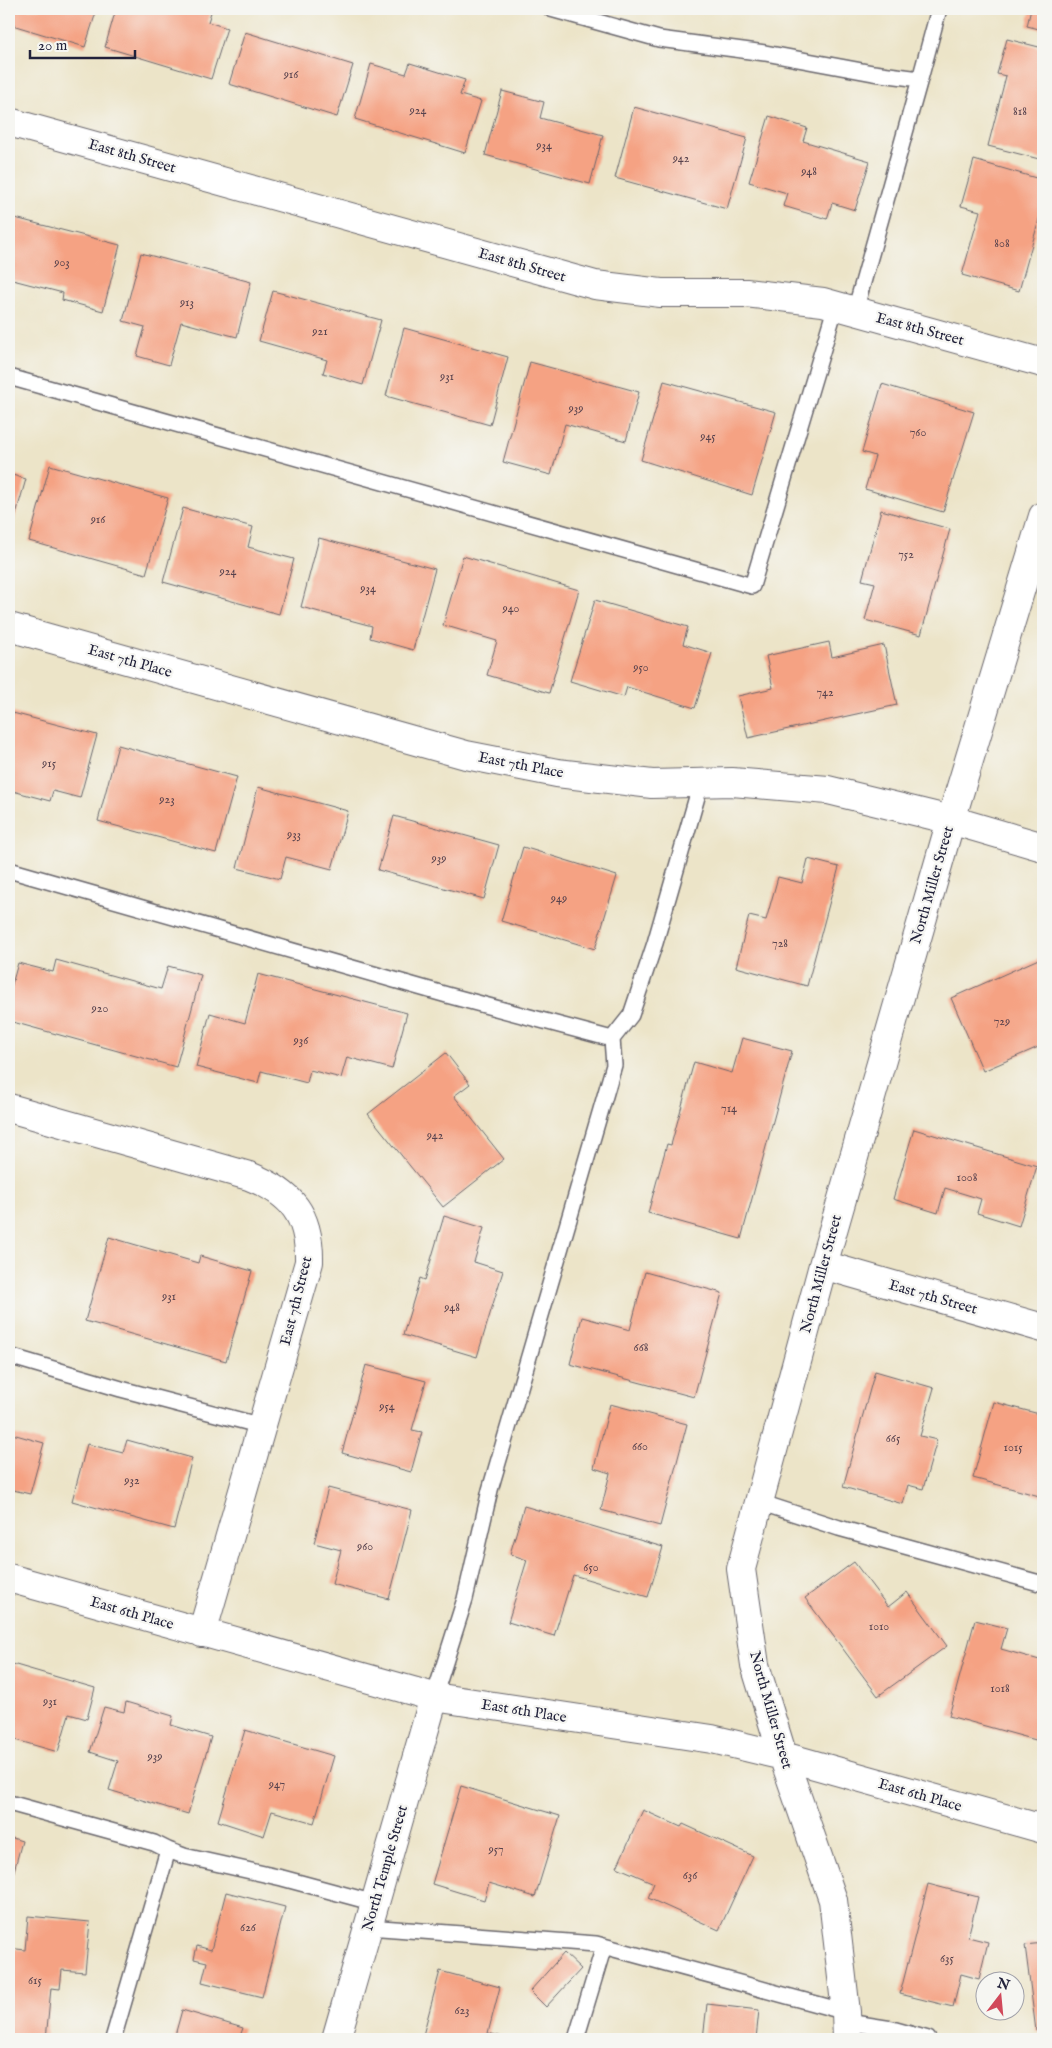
<svg xmlns="http://www.w3.org/2000/svg" width="1052" height="2048" font-family="'IM FELL English',serif">
<rect width="100%" height="100%" fill="#f6f6f2"/>
<filter id="ink" filterUnits="userSpaceOnUse"><feTurbulence type="fractalNoise" baseFrequency=".02" numOctaves="2"/><feDisplacementMap in="SourceGraphic" scale="10" xChannelSelector="R" yChannelSelector="G"/><feConvolveMatrix kernelMatrix="1 2 1 2 8 2 1 2 1" color-interpolation-filters="sRGB"/></filter>
<filter id="wash" filterUnits="userSpaceOnUse"><feTurbulence type="fractalNoise" baseFrequency=".0096" numOctaves="4" result="noise"/><feDisplacementMap in="SourceGraphic" scale="20" xChannelSelector="R" yChannelSelector="G"/><feGaussianBlur stdDeviation="1.12" result="paint"/><feColorMatrix in="noise" values="0 0 0 0 0 0 0 0 0 0 0 0 0 0 0 0 0 1.4 0 .05"/><feComposite in="paint" operator="in"/></filter>
<g filter="url(#wash)">
<rect width="100%" height="100%" fill="#ece4c8"/>
<g id="blocks">
<path fill="#f5a283" d="M9,9h88l-12,38 -76,-23z
M116,9h96l-4,13 19,6 -16,51 -106,-32z
M850,9h12l-1,4z
M892,9h19l-1,5z
M1031,9h12v21l-16,-4z
M245,32l108,33 -16,52 -108,-33z
M1007,39l36,9v112l-55,-14 18,-70 -9,-2z
M410,63l55,17 -5,15 21,6 -16,52 -110,-34 16,-55 35,10z
M502,91l42,11 -4,16 63,17 -13,49 -105,-29z
M634,107l113,31 -20,71 -112,-31z
M769,116l38,12 -4,13 67,20 -15,49 -23,-7 -5,16 -44,-13 4,-13 -38,-11z
M974,160l69,20v25l-24,86 -57,-16 18,-64 -19,-5z
M15,218l105,27 -17,66 -41,-11 1,-7 -54,-14v-38z
M141,253l110,29 -14,55 -56,-15 -12,43 -32,-9 8,-29 -22,-6z
M273,291l108,29 -18,65 -40,-12 4,-13 -68,-19z
M404,328l104,29 -18,68 -104,-29z
M530,362l109,30 -13,49 -61,-17 -14,51 -48,-13z
M664,381l112,31 -24,83 -111,-35z
M882,384l92,28 -31,100 -78,-23 10,-33 -13,-4z
M50,465l118,33 -22,76 -117,-33z
M9,474l17,5 -17,60z
M183,508l70,19 -5,20 46,12 -15,55 -116,-32z
M881,510l69,19 -29,106 -56,-15 10,-37 -13,-3z
M319,538l116,31 -22,81 -43,-12 2,-12 -71,-19z
M463,556l116,34 -30,103 -62,-18 10,-34 -54,-16z
M595,600l93,27 -5,17 29,9 -17,55 -68,-21 -3,10 -54,-16z
M829,642l3,15 52,-12 13,60 -149,33 -10,-42 35,-8 -7,-32z
M9,712l88,23 -17,63 -27,-7 -3,10 -41,-11z
M118,745l119,32 -21,76 -118,-32z
M258,787l90,24 -16,58 -46,-12 -6,22 -43,-11z
M394,816l105,29 -15,54 -106,-29z
M523,847l94,29 -22,73 -94,-28z
M808,859l31,8 -32,119 -71,-19 13,-51 17,4 12,-43 24,6z
M1043,957v88l-60,26 -32,-73z
M56,960l105,29 7,-23 33,9 -25,92 -167,-46v-26l9,-32 35,9z
M258,974l149,39 -15,56 -45,-12 -6,21 -31,-8 -3,13 -46,-12 -3,12 -62,-16 14,-54 35,10z
M742,1038l50,13 -51,188 -93,-26 19,-69 4,1 23,-83 38,11z
M446,1053l24,31 -16,12 50,63 -61,48 -75,-93z
M914,1129l123,37 -18,60 -42,-13 4,-14 -36,-11 -7,25 -45,-14z
M444,1216l40,12 -10,34 29,9 -26,86 -74,-22 17,-57 5,2z
M109,1237l89,26 2,-7 52,15 -26,90 -141,-40z
M645,1272l77,21 -28,104 -124,-33 12,-47 48,13z
M366,1365l60,16 -14,49 10,2 -11,40 -69,-19z
M875,1371l59,17 -14,48 17,4 -14,49 -15,-4 -5,19 -60,-17z
M994,1402l49,13v82l-70,-19z
M610,1404l77,20 -27,102 -59,-16 9,-37 -16,-5z
M9,1433l35,10 -14,51 -21,-5z
M127,1440l65,18 -18,71 -102,-28 15,-57 36,9z
M328,1488l84,22 -23,89 -57,-15 9,-34 -27,-7z
M524,1506l139,41 -15,50 -75,-22 -19,61 -46,-14 19,-62 -17,-6z
M854,1562l34,45 19,-15 40,54 -69,50 -73,-98z
M975,1620l32,8 -6,21 42,12v81l-94,-26z
M9,1663l86,25 -8,31 -18,-5 -11,38 -49,-14z
M126,1702l47,14 -2,9 40,12 -23,77 -79,-24 9,-29 -28,-9 14,-45 20,5z
M245,1730l89,26 -20,67 -42,-12 -8,25 -46,-15z
M461,1786l99,30 -25,81 -46,-14 -5,17 -52,-16z
M643,1810l38,17 2,-3 70,32 -34,74 -71,-32 6,-15 -37,-16z
M9,1837l13,4 -13,49z
M928,1884l50,13 -10,40 20,5 -9,37 -18,-5 -8,33 -53,-13z
M226,1892l59,15 -23,90 -60,-15 5,-20 -13,-3 3,-13 14,4z
M28,1916l62,6 -5,50 -23,-2 -2,19 -9,-1 -5,51h-37v-91l16,2z
M1043,1943v87l-7,1 -11,-86z
M564,1953l17,16 -35,38 -16,-16z
M440,1971l60,16 -12,46 22,6h-88z
M707,2004l52,6 -3,29h-53z
M182,2010l61,18 -4,11h-65z"/>
</g>
</g>
<g filter="url(#ink)">
<use href="#blocks" fill-opacity="0" stroke="#69666c" stroke-width="1"/>
<g fill="none" stroke-linecap="round" stroke-linejoin="round">
<g stroke="#69666c" stroke-width="18">
<path id="lane" d="M551,9l108,30 106,14 108,20 47,6 19,-70
M855,311l65,-232
M9,377l743,209 84,-281
M9,870l438,125 165,44 19,-24 24,-72 46,-160
M9,1356l112,33 141,37
M759,1502l80,26 204,56
M434,1697l31,-98 25,-109 124,-425 -2,-26
M9,1803l145,40 14,7 -55,189
M168,1850l16,6 98,22 93,25
M368,1927l228,17 250,68
M847,2022l45,7 36,10
M576,2039l28,-93"/>
</g>
<g stroke="#69666c" stroke-width="30">
<path id="street" d="M9,627l457,128 91,18 95,11 80,-2 96,8 123,30 92,27
M9,1108l240,68c43,17 61,39 60,86l-107,371
M823,1265l220,63
M9,1578l425,119 278,42 71,17 260,73
M336,2039l98,-342
M847,2039l-1,-27 -13,-112 -50,-144 -28,-91 -14,-96 82,-304 128,-445 92,-304"/>
</g>
<g stroke="#69666c" stroke-width="30">
<path id="secondary" d="M9,122l586,163 66,8h85l77,9 220,61"/>
</g>
<use href="#lane" stroke="#fff" stroke-width="15"/>
<use href="#street" stroke="#fff" stroke-width="28"/>
<use href="#secondary" stroke="#fff" stroke-width="28"/>
</g>
</g>
<g text-anchor="middle" dominant-baseline="central" stroke-width="4.5" stroke-linejoin="round" paint-order="stroke">
<g font-size="12" fill="#57424d">
<text x="291" y="74">916</text>
<text x="418" y="110">924</text>
<text x="1020" y="111">818</text>
<text x="544" y="145">934</text>
<text x="681" y="158">942</text>
<text x="809" y="171">948</text>
<text x="1002" y="243">808</text>
<text x="62" y="262">903</text>
<text x="187" y="302">913</text>
<text x="320" y="331">921</text>
<text x="447" y="376">931</text>
<text x="576" y="408">939</text>
<text x="918" y="432">760</text>
<text x="708" y="436">945</text>
<text x="98" y="519">916</text>
<text x="906" y="554">752</text>
<text x="228" y="571">924</text>
<text x="368" y="588">934</text>
<text x="511" y="608">940</text>
<text x="641" y="667">950</text>
<text x="825" y="692">742</text>
<text x="49" y="763">915</text>
<text x="167" y="799">923</text>
<text x="294" y="834">933</text>
<text x="439" y="858">939</text>
<text x="559" y="898">949</text>
<text x="780" y="943">728</text>
<text x="100" y="1008">920</text>
<text x="1002" y="1021">729</text>
<text x="301" y="1040">936</text>
<text x="729" y="1108">714</text>
<text x="435" y="1135">942</text>
<text x="967" y="1177">1008</text>
<text x="169" y="1296">931</text>
<text x="452" y="1307">948</text>
<text x="641" y="1347">668</text>
<text x="387" y="1406">954</text>
<text x="893" y="1438">665</text>
<text x="640" y="1446">660</text>
<text x="1013" y="1447">1015</text>
<text x="132" y="1480">932</text>
<text x="365" y="1546">960</text>
<text x="591" y="1567">650</text>
<text x="879" y="1626">1010</text>
<text x="1000" y="1688">1018</text>
<text x="50" y="1701">931</text>
<text x="155" y="1756">939</text>
<text x="277" y="1784">947</text>
<text x="496" y="1849">957</text>
<text x="690" y="1875">636</text>
<text x="248" y="1927">626</text>
<text x="947" y="1958">635</text>
<text x="35" y="1980">615</text>
<text x="462" y="2010">623</text>
</g>
<g font-size="15" fill="#22223b" stroke="#f6f6f2">
<text transform="translate(132 156) rotate(16)">East 8th Street</text>
<text transform="translate(522 265) rotate(16)">East 8th Street</text>
<text transform="translate(920 329) rotate(15)">East 8th Street</text>
<text transform="translate(130 661) rotate(16)">East 7th Place</text>
<text transform="translate(521 765) rotate(11)">East 7th Place</text>
<text transform="translate(932 885) rotate(-74)">North Miller Street</text>
<text transform="translate(821 1274) rotate(-75)">North Miller Street</text>
<text transform="translate(933 1297) rotate(16)">East 7th Street</text>
<text transform="translate(296 1301) rotate(-76)">East 7th Street</text>
<text transform="translate(132 1613) rotate(16)">East 6th Place</text>
<text transform="translate(771 1710) rotate(74)">North Miller Street</text>
<text transform="translate(524 1711) rotate(9)">East 6th Place</text>
<text transform="translate(920 1795) rotate(16)">East 6th Place</text>
<text transform="translate(385 1868) rotate(-74)">North Temple Street</text>
</g>
</g>
<rect width="1052" height="2048" fill="none" stroke="#f6f6f2" stroke-width="30"/>
<g transform="translate(1000 1996) rotate(16)"><circle r="24" fill="#f6f6f2" stroke="#a1a1a9"/>
<path d="M0-4L9 19L0 12L-9 19Z" fill="#d1495b"/>
<text y="-8" font-size="14" font-weight="bold" text-anchor="middle" fill="#22223b">N</text>
</g>
<path d="M30 50v8h105v-8" fill="none" stroke="#22223b" stroke-width="2.5"/>
<text x="38" y="50" font-size="15" fill="#22223b" stroke="#f6f6f2" stroke-width="4" paint-order="stroke">20 m</text>
</svg>
